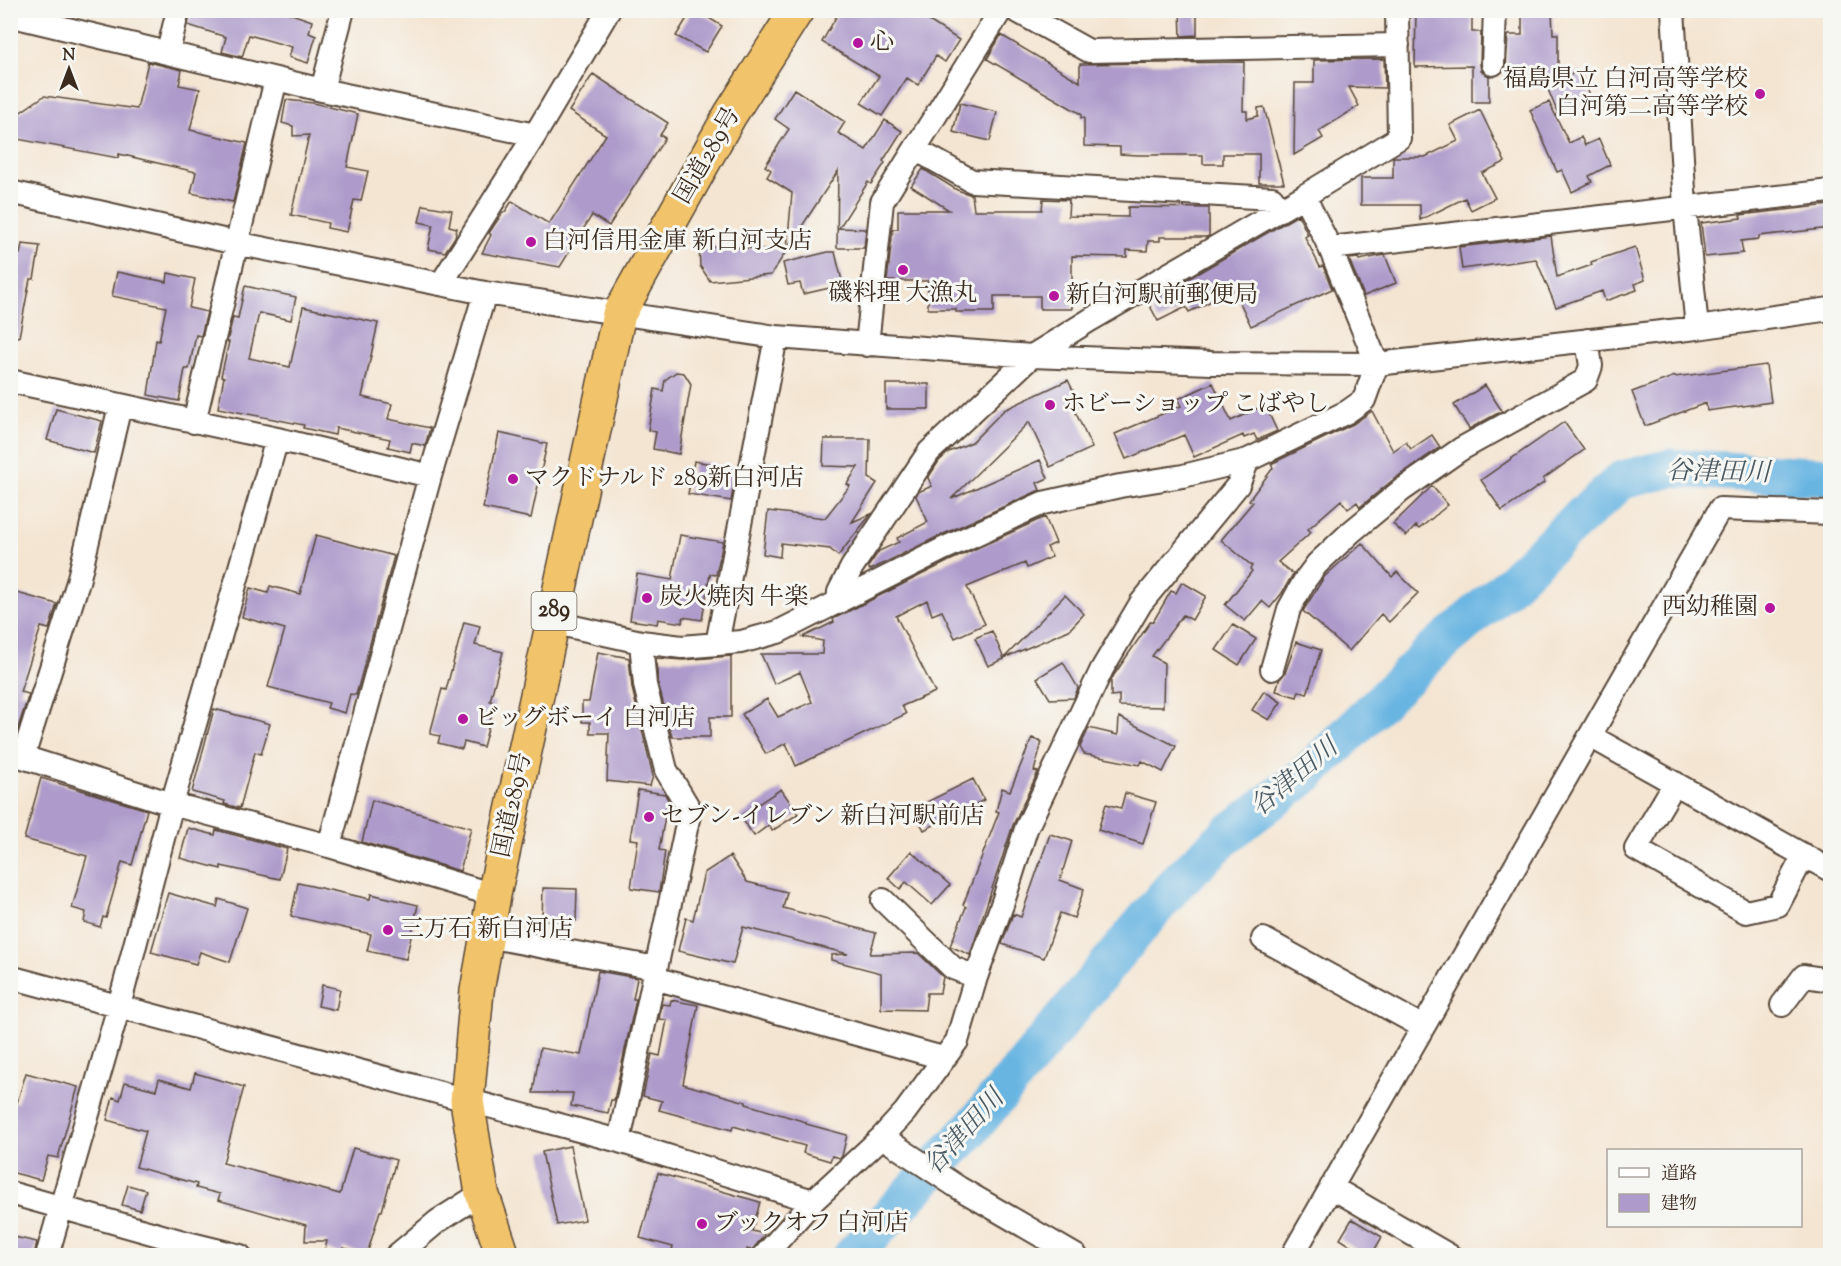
<svg xmlns="http://www.w3.org/2000/svg" width="1841" height="1266" font-family="'Sorts Mill Goudy','Noto Serif JP',serif">
<rect width="100%" height="100%" fill="#f6f6f2"/>
<filter id="ink" filterUnits="userSpaceOnUse"><feTurbulence type="fractalNoise" baseFrequency=".0167" numOctaves="2"/><feDisplacementMap in="SourceGraphic" scale="12" xChannelSelector="R" yChannelSelector="G"/><feConvolveMatrix kernelMatrix="1 2 1 2 8 2 1 2 1" color-interpolation-filters="sRGB"/></filter>
<filter id="wash" filterUnits="userSpaceOnUse"><feTurbulence type="fractalNoise" baseFrequency=".008" numOctaves="4" result="noise"/><feDisplacementMap in="SourceGraphic" scale="24" xChannelSelector="R" yChannelSelector="G"/><feGaussianBlur stdDeviation="1.35" result="paint"/><feColorMatrix in="noise" values="0 0 0 0 0 0 0 0 0 0 0 0 0 0 0 0 0 1.4 0 .05"/><feComposite in="paint" operator="in"/></filter>
<g filter="url(#wash)">
<rect width="100%" height="100%" fill="#f4e5d2"/>
<g fill="none" stroke-linecap="round" stroke-linejoin="round">
<path stroke="#69b5e2" stroke-width="39" d="M852,1256l119,-127 205,-246 53,-50 78,-59 128,-125 71,-61 57,-55 59,-53 50,-12 158,9"/>
</g>
<g id="blocks">
<path fill="#ae9bcb" d="M191,10h89l32,11 -3,12 7,3 -8,27 -19,-6 3,-10 -43,-12 -7,22 -20,-5 4,-15 -38,-12z
M692,10h4l26,16 -16,26 -30,-16z
M840,10h72l47,30 -14,22 -9,-6 -18,29 -11,-7 -25,38 -21,-13 18,-27 -57,-34z
M1180,10h17v25l-16,1z
M1416,10h56v22h9l-1,32 1,7 8,5v26h-17v-36l-57,1z
M1522,10h30l1,24h5v46l22,-9 10,24 -32,12v7l-19,-47 -33,1 2,-33h14z
M1001,35l79,47v-18l164,-2 -1,49h4v8l11,-3v-8l6,-1 20,76h-25v-29h-36v10h-20v-9h-65l-18,-1v-7l-36,-1v-28h-3v-4l-94,-55z
M1384,59l1,29 -36,-1 10,19 -40,25 4,7 -29,17 1,-72h19v-23z
M148,62l34,8 -3,15 21,4 -10,41 57,13 -14,59 -42,-9 5,-21 -77,-18 -1,4 -106,-20 3,-22 29,-20 93,13z
M593,74l75,49 -8,12 5,3 -56,88 -17,-11 -32,52 -78,-14 9,-18 -2,-2 14,-21h2l7,-11 37,23 57,-89 -37,-24z
M794,89l51,33 -7,11 28,17 19,-30 17,11 -19,30 2,2 -14,21 -3,-2 -29,46 27,1 -2,19h-27l1,-77 -51,78 5,-56 -25,-16 4,-7 -6,-4 24,-37 -14,-10z
M286,100l27,3 45,11 -11,53 21,4 -7,30 -7,-1 -7,32 -20,-4 1,-5 -37,-8 18,-80 -16,1v-10l-11,-3z
M1549,102l20,41 12,-6 4,8 14,-6 11,26 -21,11 3,6 -20,10 -10,-22 -5,2 -27,-62z
M960,103l37,9 -7,29 -37,-9z
M1480,110l25,52 -23,11 13,25 -24,12 -6,-12 -45,22v-15h-59v-27h32v-21h32l33,-16 -8,-16z
M923,169l34,21 15,5 2,15h68l1,-11 26,1 -1,16 60,1v-10l81,1v28l-3,1h-46v4h-12l-1,10 -20,-1v7l-55,-1v53h-32v-13h-46v16h-38v-3h-28v-28h-41l6,-52h5v-19h51l-38,-24z
M423,205l29,5 -3,16 8,2 -2,9 -10,15 -17,-3 5,-24 -14,-3z
M1830,205v23l-71,8v3l-18,2 2,12 -38,4 -4,-34 40,-5 -1,-3z
M1298,215l10,20 -3,2 15,30 3,-1 9,23 -81,37 -17,-36 -45,22 -3,-5 -28,14 -10,-19 29,-14 -1,-2z
M1551,236l6,41 35,-12 -1,-3 44,-15 10,33 -10,4 2,6 -32,11 -3,-10 -46,16 -20,-48 -74,10 -3,-22z
M22,244l18,2 -6,33h-4l-11,58 -9,-1v-84l10,2z
M699,246l88,4 -16,25 -61,6 -10,-15z
M828,252h7l8,33 -40,9 -3,-11 -12,2 -5,-22z
M1385,255l11,28 -32,13 -15,-37 9,-1 1,2z
M117,272l50,10 1,-9 27,6 -6,29 18,4 -6,24 -5,-1 -7,34h-4l-6,32 -31,-6 8,-55 3,1 7,-34 -54,-11z
M245,286l51,11 -5,23 -32,-7 -10,45 41,9 13,-60 75,16 -16,74 30,7 -4,15 42,9 -5,18 -13,-3 -2,9 -22,-5 2,-8 -54,-11 -1,7 -32,-7 1,-3 -86,-17 6,-31 -3,-1 8,-34h-2l6,-25 5,1z
M1766,365l5,37 -64,9 -1,-8 -61,23 -13,-34 43,-16v1z
M676,372l8,1 7,11 -12,70 -26,-5 3,-17 -8,-2 7,-41 8,2 2,-11z
M1068,380l12,25 -6,4 18,39 -42,19 -21,-45 -78,77 89,-39 8,18 -11,5 3,7 -103,47 -67,33 -2,-3 11,-16 20,-9 -2,-4 31,-16 -12,-26 2,-4 14,-6 -4,-8 11,-17 10,-9 23,-10 32,-32z
M1213,383l18,38 34,-16 12,26 -20,9 -3,-6 -10,4 -1,-3 -49,22 -10,-22 -58,24 -11,-25 66,-28 -3,-7z
M886,384h43v25h-43z
M1485,385l17,26 -33,18 -15,-24z
M56,409l46,12 -8,32 -47,-13z
M1372,411l21,40 13,-9 5,7 21,-14 8,12 -46,32 -34,28 -3,-5 -9,7 -7,-9 -33,29 3,3 -33,30 15,12 -11,19 -12,15 -8,-7 -17,20 -20,-16 27,-34 -2,-2 2,-3 -31,-26 32,-38 -4,-2 24,-32 -2,-4 82,-40z
M1564,422l20,28 -41,29 2,3 -43,29 -21,-31z
M499,433l48,11 -16,74 -48,-10z
M824,439h46l-1,39 8,5 -25,39 19,-8 -33,42 -8,-7 -49,-6 -1,14 -17,-3 5,-43 57,7 25,-32 -3,-2 11,-17 -35,-1z
M694,461l43,7 -6,33 -43,-7z
M1432,486l16,19 -29,24 -3,-3 -10,10 -13,-12z
M1045,517l11,26 -9,4 5,10 -25,11 -2,-5 -58,24 18,37 -30,14 -13,-27 -10,4 -5,-15 -31,16 39,76 -33,14 4,8 -110,52 -10,-23 -20,11 -24,-40 25,-15 11,18 34,-15 -12,-30 -26,12 -13,-30h61l1,-13 -20,-4 31,-15 -1,-3 116,-58z
M316,535l78,21 -38,139 -6,-1 -5,19 -18,-5 2,-5 -61,-16 17,-58 -43,-12 8,-29 18,5 2,-7 30,8z
M680,535l43,7 -7,33 -6,-1 -8,46 -19,-3 -1,6 -24,-4 -1,5 -27,-4 7,-46 35,6z
M1362,543l30,34 5,-5 21,21 -29,29 -8,-8 -32,37 -46,-40 21,-34z
M1182,582l24,14 -14,24 -9,-5 -31,41 12,7 -1,44 -44,-1v-11l-8,1v-15l3,-6 37,-54 2,1 18,-31 5,2z
M10,591l47,13 -8,25 -8,-2 -21,65 9,2 -15,46h-4z
M1065,595l19,19 -15,16 -65,28z
M464,622l16,4 -5,19 28,7 -13,49 5,1 -12,45 -19,-5 -2,7 -24,-6 2,-7 -10,-2 12,-45 4,1z
M1233,625l23,14 -17,26 -23,-15z
M992,631l12,28 -16,7 -13,-28z
M1296,642l25,8 -14,44 -8,-3 -2,6 -21,-6 3,-11 6,-7z
M598,652l31,6 3,30 21,88 -3,10 -43,-5 2,-48h-19v-11h-8v-20h7z
M731,656v61h-21v20h-38l-14,-54 -2,-25 27,2z
M1063,662l15,26 -4,10 -24,1 -13,-21z
M1264,691l17,11 -12,18 -17,-10z
M214,709l56,15 -9,30 -6,-2 -15,56 -16,-4 1,-3 -33,-9z
M1119,717l57,29 -13,26 -21,-11 -2,4 -56,-11 -4,-7 9,-19 29,7z
M1032,738l10,4 -8,29 4,1 -25,53 -43,130 -20,-9 16,-39 -3,-2 36,-93 -3,-1 6,-23 8,3z
M41,778l106,32 -15,55 -10,-3 -16,56 -3,-1 -3,10 -16,-5 2,-10 -14,-4 15,-52 -63,-17z
M973,779l11,21 -60,30 -11,-21z
M781,789l17,25 -26,17 -3,-6 -15,11 -14,-20z
M638,790l27,4 3,6 -9,50 6,1 -6,41 -28,-4 7,-48 -8,-1z
M1125,793l31,9 -13,42 -45,-14 8,-26 15,4z
M372,800l99,28 -11,43 -98,-29z
M188,828l27,7 1,-5 71,19 -7,30 -59,-13v3l-41,-11z
M1050,834l22,7 -12,39 24,9 -10,29 -14,-5 -16,45 -42,-14 11,-30 8,3z
M911,851l39,34 -18,20 -26,-23 -6,7 -12,-11z
M730,856l17,26 40,10 -4,16 93,25 -6,21 48,-1 25,24 -3,16h-13l-2,17 -44,-1v-36l-50,-13v-5l17,-1 -105,-27 -10,37 -55,-13 8,-33 7,2 11,-47z
M298,883l72,16 1,-5 47,11 -12,54 -39,-8 4,-17 -80,-18z
M543,888l34,1 -1,32 -34,-1z
M168,893l49,14 2,-8 28,9 -17,54 -30,-10 -4,12 -45,-12z
M598,971l39,7 -4,21h3l-22,101h-3l-3,13 -37,-7 2,-13h-40l7,-45 41,7z
M322,985l18,4 -4,21 -18,-4z
M671,1000l27,5 -15,79 63,18v2l60,18v2l41,11 -5,21 -2,2 -8,-2 -2,5 -27,-8 2,-7 -72,-20 -1,4 -73,-20 3,-9 -19,-5 9,-42 8,2 7,-36 -8,-1 3,-15 8,1z
M26,1073l52,14 -20,71 -10,-2 -7,24 -31,-8v-71l7,2z
M195,1073l49,14 -21,76 117,31 13,-46 43,12 -14,51h-2l-13,43 -24,-6 -1,6 -17,-5 2,-8h-22l1,-16 -88,-25 2,-6 -24,-6 1,-4 -61,-17 10,-36 -39,-11 6,-23 7,3 5,-18 31,8 3,-11 32,9z
M570,1146l15,74 -28,5 -15,-73z
M658,1173l102,29 -8,29 12,3 -1,3 -11,13 -5,-1 -2,7h-75l3,-9 -33,-9z
M128,1185l18,5 -6,20 -18,-5z
M1352,1219l30,18 -11,19h-4l-27,-17z
M10,1236l27,6 -3,14h-24z"/>
</g>
</g>
<g filter="url(#ink)">
<use href="#blocks" fill-opacity="0" stroke="#574639" stroke-width="1.5"/>
<g fill="none" stroke-linecap="round" stroke-linejoin="round">
<g stroke="#574639" stroke-width="26">
<path id="minor" d="M1015,10l74,41 309,-6
M1673,10l12,197 12,121
M13,16l309,74 213,45
M168,52l10,-42
M1493,64l2,-54
M322,90l21,-80
M915,149l57,32 300,17 9,11
M10,192l226,51 249,50 291,44 256,19 179,7 166,1 320,-36 133,-19
M1330,248l500,-57
M441,284l94,-149 74,-125
M867,345l15,-143 119,-192
M10,381l267,58 153,37
M194,422l82,-343
M838,603l1,-11 13,-25 77,-115 103,-96 58,-36 214,-124 95,-58 -2,-128
M551,622l90,20 41,5 59,-5 37,-10 165,-83 100,-46 77,-17 63,-10 65,-16 99,-48 17,-12 13,-36 -47,-116 -26,-52
M717,644l59,-307
M1272,669l17,-60 16,-29 12,-16 34,-32 51,-42 59,-41 125,-69 5,-14 -4,-26
M1590,736l240,134
M10,753l162,51 157,42 165,49
M23,757l55,-175 42,-176
M1675,783l-39,66 110,63 32,-7 26,-50
M329,846l101,-370 55,-183
M883,900l70,68 23,9
M487,936l169,32
M1263,939l160,88
M10,977l609,164 194,60
M654,978l289,80
M1782,1005l22,-29 26,4
M882,1137l77,51 117,68
M619,1141l71,-331 -24,-40 -21,-85 -4,-43
M1331,1187l119,69
M10,1193l177,50 53,13
M47,1256l72,-250 53,-202 105,-365
M396,1256l42,-35 44,-28
M764,1256l49,-55 69,-64 23,-25 52,-71 19,-64 27,-75 23,-73 76,-160 39,-66 97,-118 10,-25
M1292,1256l428,-747 110,4"/>
</g>
<g stroke="#574639" stroke-width="36">
<path id="highway" d="M503,1256l-21,-63 -15,-92 10,-110 17,-96 125,-581 111,-199 67,-105"/>
</g>
<use href="#minor" stroke="#fff" stroke-width="22"/>
<use href="#highway" stroke="#f1c36a" stroke-width="33"/>
</g>
</g>
<g fill="#b5179e" stroke="#f6f6f2" stroke-width="2">
<circle cx="858" cy="43" r="6"/>
<circle cx="1760" cy="94" r="6"/>
<circle cx="531" cy="242" r="6"/>
<circle cx="903" cy="270" r="6"/>
<circle cx="1054" cy="296" r="6"/>
<circle cx="1050" cy="405" r="6"/>
<circle cx="513" cy="479" r="6"/>
<circle cx="647" cy="598" r="6"/>
<circle cx="1770" cy="608" r="6"/>
<circle cx="463" cy="719" r="6"/>
<circle cx="649" cy="817" r="6"/>
<circle cx="388" cy="930" r="6"/>
<circle cx="702" cy="1224" r="6"/>
</g>
<g text-anchor="middle" dominant-baseline="central" stroke-width="6" stroke-linejoin="round" paint-order="stroke">
<rect fill="#f6f6f2" stroke="#73675e" stroke-width="1.5" x="531.5" y="592" width="45" height="38" rx="4.5"/>
<g font-size="22" font-weight="bold" fill="#3b2a1e">
<text x="554" y="611">289</text>
</g>
<g font-size="24" fill="#3b2a1e" stroke="#f6f6f2" text-anchor="start">
<text x="870" y="43">心</text>
<text x="1748" y="80" text-anchor="end">福島県立 白河高等学校<tspan x="1748" dy="28">白河第二高等学校</tspan></text>
<text x="543" y="242">白河信用金庫 新白河支店</text>
<text x="903" y="294" text-anchor="middle">磯料理 大漁丸</text>
<text x="1066" y="296">新白河駅前郵便局</text>
<text x="1062" y="405">ホビーショップ こばやし</text>
<text x="525" y="479">マクドナルド 289新白河店</text>
<text x="659" y="598">炭火焼肉 牛楽</text>
<text x="1758" y="608" text-anchor="end">西幼稚園</text>
<text x="475" y="719">ビッグボーイ 白河店</text>
<text x="661" y="817">セブン‐イレブン 新白河駅前店</text>
<text x="400" y="930">三万石 新白河店</text>
<text x="714" y="1224">ブックオフ 白河店</text>
</g>
<g font-size="24" fill="#3b2a1e" stroke="#f6f6f2">
<text transform="translate(708 156) rotate(-60)">国道289号</text>
<text transform="translate(513 805) rotate(-78)">国道289号</text>
</g>
<g font-size="26" font-style="italic" fill="#4b5b63" stroke="#f6f6f2">
<text transform="translate(1718 473) rotate(1)">谷津田川</text>
<text transform="translate(1295 778) rotate(-40)">谷津田川</text>
<text transform="translate(965 1133) rotate(-48)">谷津田川</text>
</g>
</g>
<rect width="1841" height="1266" fill="none" stroke="#f6f6f2" stroke-width="36"/>
<rect x="1607" y="1149" width="195" height="78" fill="#f6f6f2" stroke="#aba49d" stroke-width="1.5"/>
<rect x="1619" y="1168" width="30" height="9" fill="#ffffff" stroke="#aba49d" stroke-width="1.5"/>
<text x="1661" y="1179" font-size="18" fill="#3b2a1e">道路</text>
<rect x="1619" y="1194" width="30" height="18" fill="#ae9bcb" stroke="#aba49d" stroke-width="1.5"/>
<text x="1661" y="1209" font-size="18" fill="#3b2a1e">建物</text>
<g transform="translate(69 69)" stroke="#f6f6f2" stroke-width="4.5" paint-order="stroke">
<path d="M0-4.5L10 22L0 15L-10 22Z" fill="#3b2a1e"/>
<text y="-9" font-size="16" font-weight="bold" text-anchor="middle" fill="#3b2a1e">N</text>
</g>
</svg>
